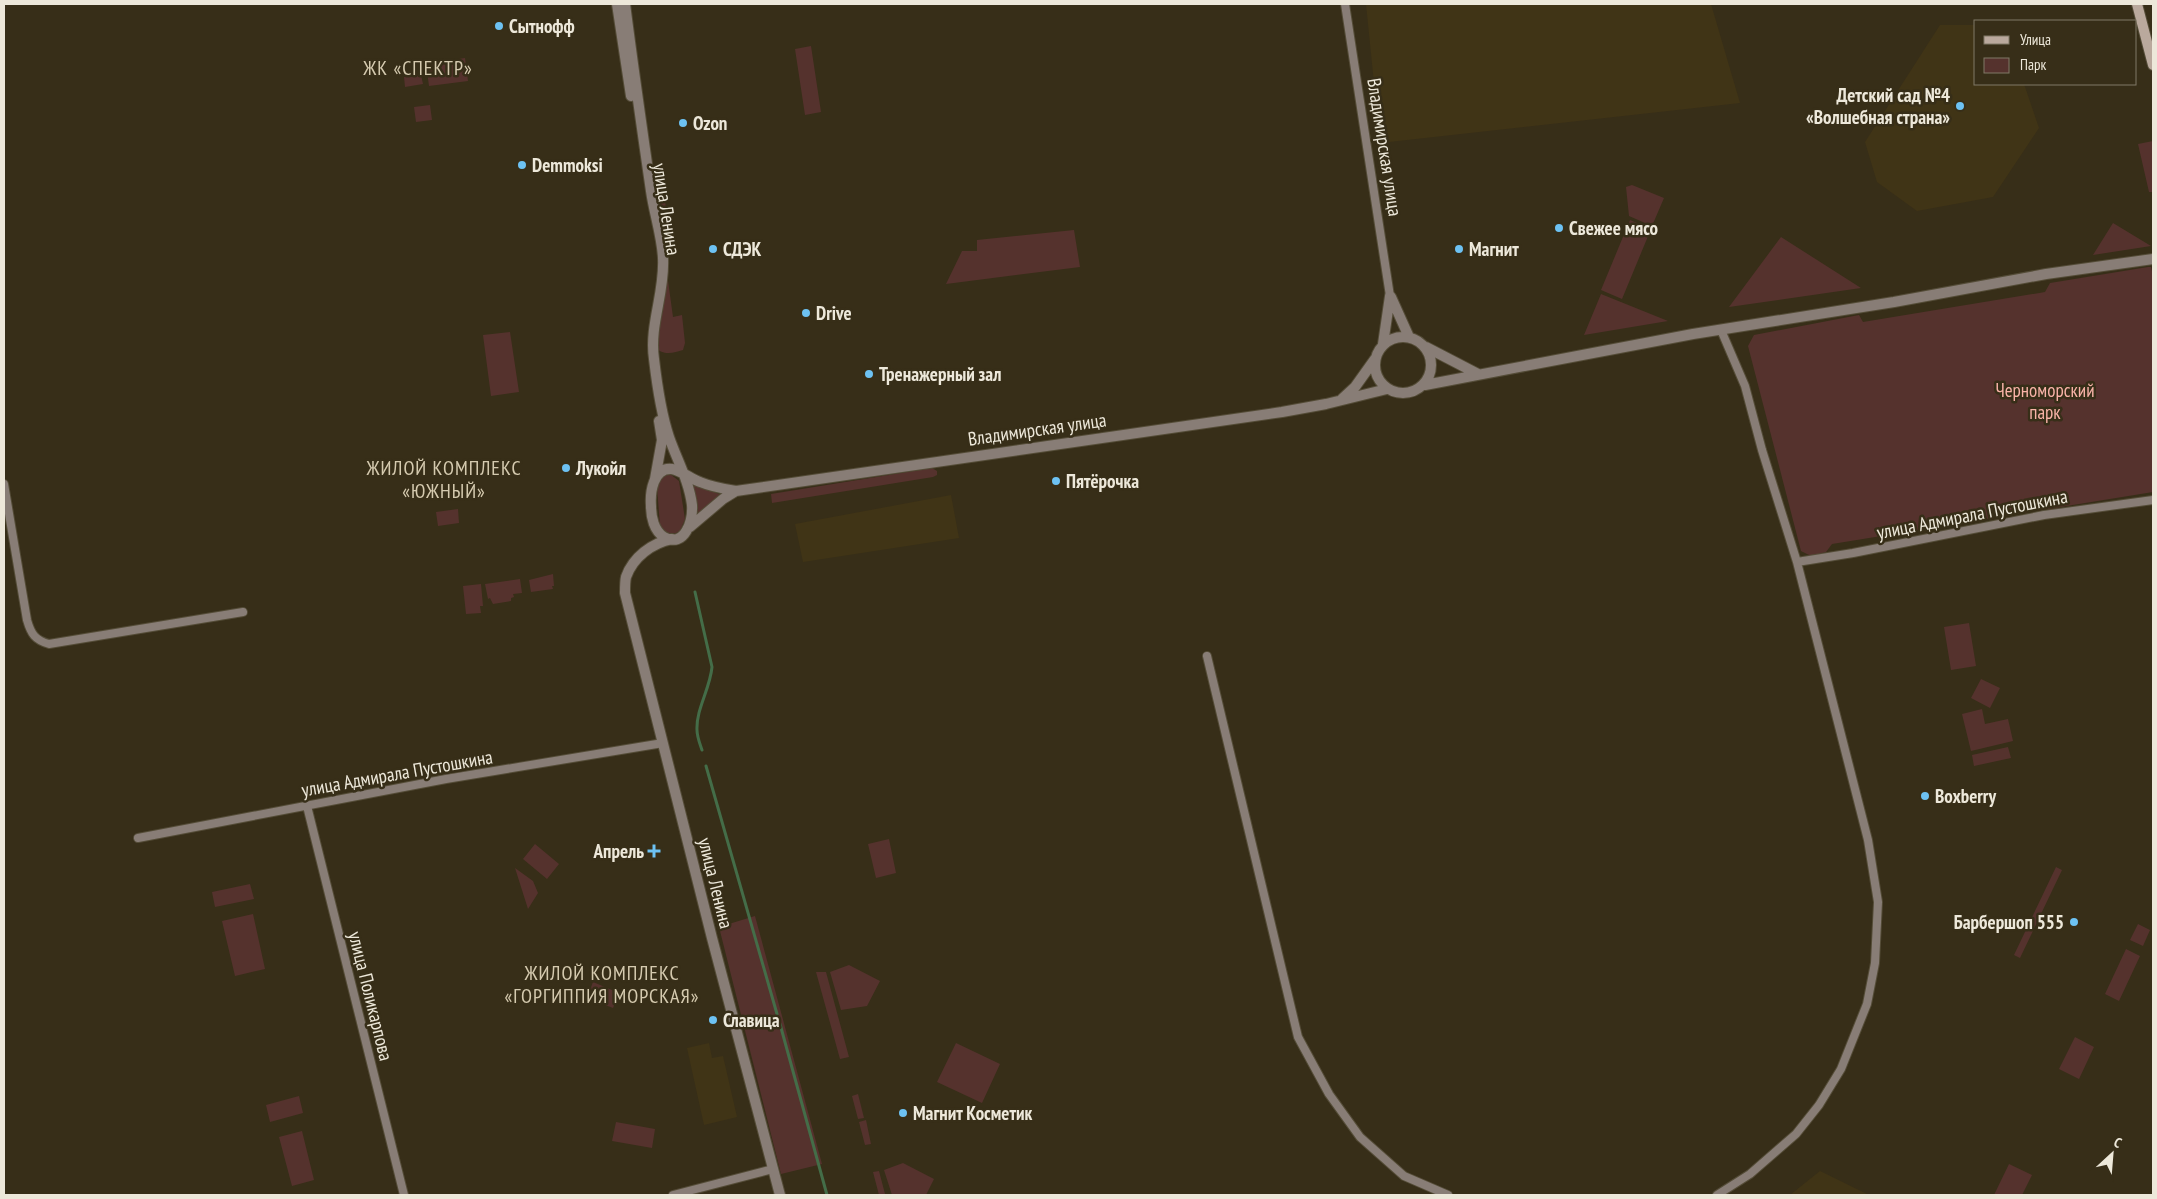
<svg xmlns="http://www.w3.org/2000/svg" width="2157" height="1199" font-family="'PT Sans Narrow',sans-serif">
<rect width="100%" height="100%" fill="#372e18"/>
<path fill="#403416" d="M1366,4h345l29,99 -360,40z
M1940,25h36v59h48l15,44 -46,69 -76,14 -40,-29 -12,-40z
M951,495l8,43 -156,24 -8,-38z
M709,1043l3,15 11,-2 14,61 -33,8 -17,-77z
M1820,1171l49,24h-79z"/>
<path fill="#55322d" d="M811,46l10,66 -16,3 -10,-66z
M465,58l3,23 -39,5 -3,-22z
M421,75l2,9 -18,3 -1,-10z
M430,105l2,15 -16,2 -2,-15z
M2153,141v51h-4l-11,-48z
M1632,185l32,13 -12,28 -23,-10 -3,-29z
M660,195l5,6 3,20 -8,1 13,95 9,-2 3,28 -2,7c-9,3 -21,6 -27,-3l7,-55 -8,-95z
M1630,220l21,9 -29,70 -21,-9z
M2113,223l38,23 -58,9z
M1074,230l6,37 -134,17 16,-33h15v-11z
M1781,237l80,51 -132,19z
M2148,267h3l2,9v216l-321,52 -6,8 -15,4 -10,-5 -53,-205 6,-11 105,-20 4,7 182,-30 5,-9z
M1601,294l67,27 -84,14z
M510,332l9,60 -28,4 -8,-61z
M932,468l5,3v4l-4,2 -161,26 -1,-9z
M670,474l9,7 6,38 -5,12c-8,5 -15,2 -20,-5l-3,-39 2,-9z
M693,484l26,10v4l-23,19z
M458,509l1,14 -21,3 -2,-14z
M553,574l1,12h-2l1,3 -22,3 -2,-12z
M520,579l2,14 -9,1 1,3 -3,1v3l-18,3 -3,-6 -2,1 -3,-15z
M481,584l2,22h-3l1,7 -15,1 -3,-28z
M1969,623l7,43 -25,4 -7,-43z
M1981,679l19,9 -10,20 -19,-10z
M1982,709l3,15 23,-5 5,22 -42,10 -9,-37z
M2008,747l3,11 -37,8 -2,-11z
M889,839l7,34 -20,5 -8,-34z
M535,844l24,20 -12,15 -24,-20z
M2056,867l6,3 -42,88 -6,-3z
M515,868l18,13 5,12 -10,16z
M250,884l4,15 -39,8 -3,-15z
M253,914l12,55 -30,7 -13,-55z
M755,916l67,248 -41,10 -62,-247z
M2138,924l12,6 -7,16 -13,-6z
M2126,949l14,7 -21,45 -14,-7z
M849,965l31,16 -13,25 -26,4 -11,-38z
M816,972h10l23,85 -9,2z
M593,982l26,11 -6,15 -26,-10z
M2075,1037l19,10 -15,32 -20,-10z
M956,1043l44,21 -18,39 -45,-21z
M858,1094l6,24 -6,1 -6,-23z
M299,1096l4,17 -33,9 -4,-17z
M866,1120l5,24 -6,1 -6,-23z
M616,1122l39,7 -3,19 -40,-7z
M302,1131l12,49 -22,6 -13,-49z
M903,1163l31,16 -8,16h-34l-8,-25z
M2009,1164l23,11 -10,20h-28z
M879,1171l6,23 -6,1 -6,-23z"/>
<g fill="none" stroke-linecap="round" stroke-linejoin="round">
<path stroke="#446d48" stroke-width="3" d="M695,592l17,75c-2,22 -16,42 -15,63 0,7 3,14 5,20
M706,766l71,248
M780,1024l47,171"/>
<g stroke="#544c37" stroke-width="10">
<path id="minor" d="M1345,4l45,292
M4,484l23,136c4,14 8,20 22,24l194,-32
M1797,562l56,-9 191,-38 109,-15
M1207,656l91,381 31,57 31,43 44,39 44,19
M307,806l97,389
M138,838l308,-59 217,-36
M673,1195l100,-26
M1717,1195l33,-21 46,-40 23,-29 22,-36 26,-65 8,-41 3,-61 -10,-62 -71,-278 -35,-112 -17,-64 -24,-56"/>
</g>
<g stroke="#544c37" stroke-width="12">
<path id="tertiary" d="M617,4l14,92
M625,4c8,62 17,125 26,187 3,22 11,45 12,67 2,35 -14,67 -9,101 3,26 7,54 15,78 8,23 20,44 23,68 1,15 -7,44 -28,32 -10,-6 -13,-20 -13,-31 -1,-13 2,-39 21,-37 10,2 19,10 28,13 12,5 24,7 36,9l546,-79 44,-8 61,-15
M1391,297l18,40
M1375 365a28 28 0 1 1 56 0a28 28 0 1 1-56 0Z
M1383,344l7,-48
M1426,347l52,27
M1425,385l268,-51 201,-32 152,-28 107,-15
M1342,399l13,-12 20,-28
M655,479l7,-39 -3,-19
M690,527l33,-28 13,-8
M672,539c-20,4 -39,18 -46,38 -1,4 -1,11 -1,16l87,345 68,257"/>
</g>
<g stroke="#544c37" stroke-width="12">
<path id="secondary" d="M2137,4l16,61"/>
</g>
<use href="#minor" stroke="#887d76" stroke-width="8"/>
<use href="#tertiary" stroke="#887d76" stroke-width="10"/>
<use href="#secondary" stroke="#baa99d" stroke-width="10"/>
</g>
<g fill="#6dc2f3" stroke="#372e18" stroke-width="2">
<circle cx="499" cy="26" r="5"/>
<circle cx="1960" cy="106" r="5"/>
<circle cx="683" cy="123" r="5"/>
<circle cx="522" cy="165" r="5"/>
<circle cx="1559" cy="228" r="5"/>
<circle cx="713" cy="249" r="5"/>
<circle cx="1459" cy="249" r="5"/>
<circle cx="806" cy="313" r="5"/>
<circle cx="869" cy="374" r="5"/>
<circle cx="566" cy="468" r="5"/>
<circle cx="1056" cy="481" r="5"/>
<circle cx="1925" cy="796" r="5"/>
<path d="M651.5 843.5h5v5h5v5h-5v5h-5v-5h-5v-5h5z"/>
<circle cx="2074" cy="922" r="5"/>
<circle cx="713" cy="1020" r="5"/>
<circle cx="903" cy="1113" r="5"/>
</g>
<g text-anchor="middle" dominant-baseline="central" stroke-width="5" stroke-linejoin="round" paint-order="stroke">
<g font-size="19" font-weight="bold" fill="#ede8da" stroke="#372e18" text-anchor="start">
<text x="509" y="26">Сытнофф</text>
<text x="1950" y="95" text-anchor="end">Детский сад №4<tspan x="1950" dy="22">«Волшебная страна»</tspan></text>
<text x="693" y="123">Ozon</text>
<text x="532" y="165">Demmoksi</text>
<text x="1569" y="228">Свежее мясо</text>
<text x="723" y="249">СДЭК</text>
<text x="1469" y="249">Магнит</text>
<text x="816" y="313">Drive</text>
<text x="879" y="374">Тренажерный зал</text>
<text x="576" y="468">Лукойл</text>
<text x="1066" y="481">Пятёрочка</text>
<text x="1935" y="796">Boxberry</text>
<text x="644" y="851" text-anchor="end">Апрель</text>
<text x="2064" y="922" text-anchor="end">Барбершоп 555</text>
<text x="723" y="1020">Славица</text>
<text x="913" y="1113">Магнит Косметик</text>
</g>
<g font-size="19" fill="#ede8da" stroke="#372e18">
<text transform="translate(1385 147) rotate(81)">Владимирская улица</text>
<text transform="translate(667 209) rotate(81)">улица Ленина</text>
<text transform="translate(1037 429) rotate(-8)">Владимирская улица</text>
<text transform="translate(1972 514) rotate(-11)">улица Адмирала Пустошкина</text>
<text transform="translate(397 773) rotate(-10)">улица Адмирала Пустошкина</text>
<text transform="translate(716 883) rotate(76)">улица Ленина</text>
<text transform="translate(371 996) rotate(76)">улица Поликарпова</text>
</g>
<g font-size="19" fill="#f9b3a8" stroke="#372e18">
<text x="2045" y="390">Черноморский<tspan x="2045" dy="22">парк</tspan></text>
</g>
<g font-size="20" letter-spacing="1" fill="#d5caaf" stroke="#372e18">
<text x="418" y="68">ЖК «СПЕКТР»</text>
<text x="444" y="468">ЖИЛОЙ КОМПЛЕКС<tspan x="444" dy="23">«ЮЖНЫЙ»</tspan></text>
<text x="602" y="973">ЖИЛОЙ КОМПЛЕКС<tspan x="602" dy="23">«ГОРГИППИЯ МОРСКАЯ»</tspan></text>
</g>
</g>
<rect width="2157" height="1199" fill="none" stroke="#ede8da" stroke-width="10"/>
<rect x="1974" y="20" width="162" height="65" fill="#372e18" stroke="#807866"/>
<rect x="1984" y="36" width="25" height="8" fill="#baa99d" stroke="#807866"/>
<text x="2020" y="45" font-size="15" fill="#ede8da">Улица</text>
<rect x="1984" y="58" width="25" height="15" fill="#55322d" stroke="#807866"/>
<text x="2020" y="70" font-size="15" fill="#ede8da">Парк</text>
<g transform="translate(2112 1154) rotate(26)" stroke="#372e18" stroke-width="4" paint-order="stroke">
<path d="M0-4L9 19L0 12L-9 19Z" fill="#ede8da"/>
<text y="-8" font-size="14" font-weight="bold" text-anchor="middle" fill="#ede8da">С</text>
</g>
</svg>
